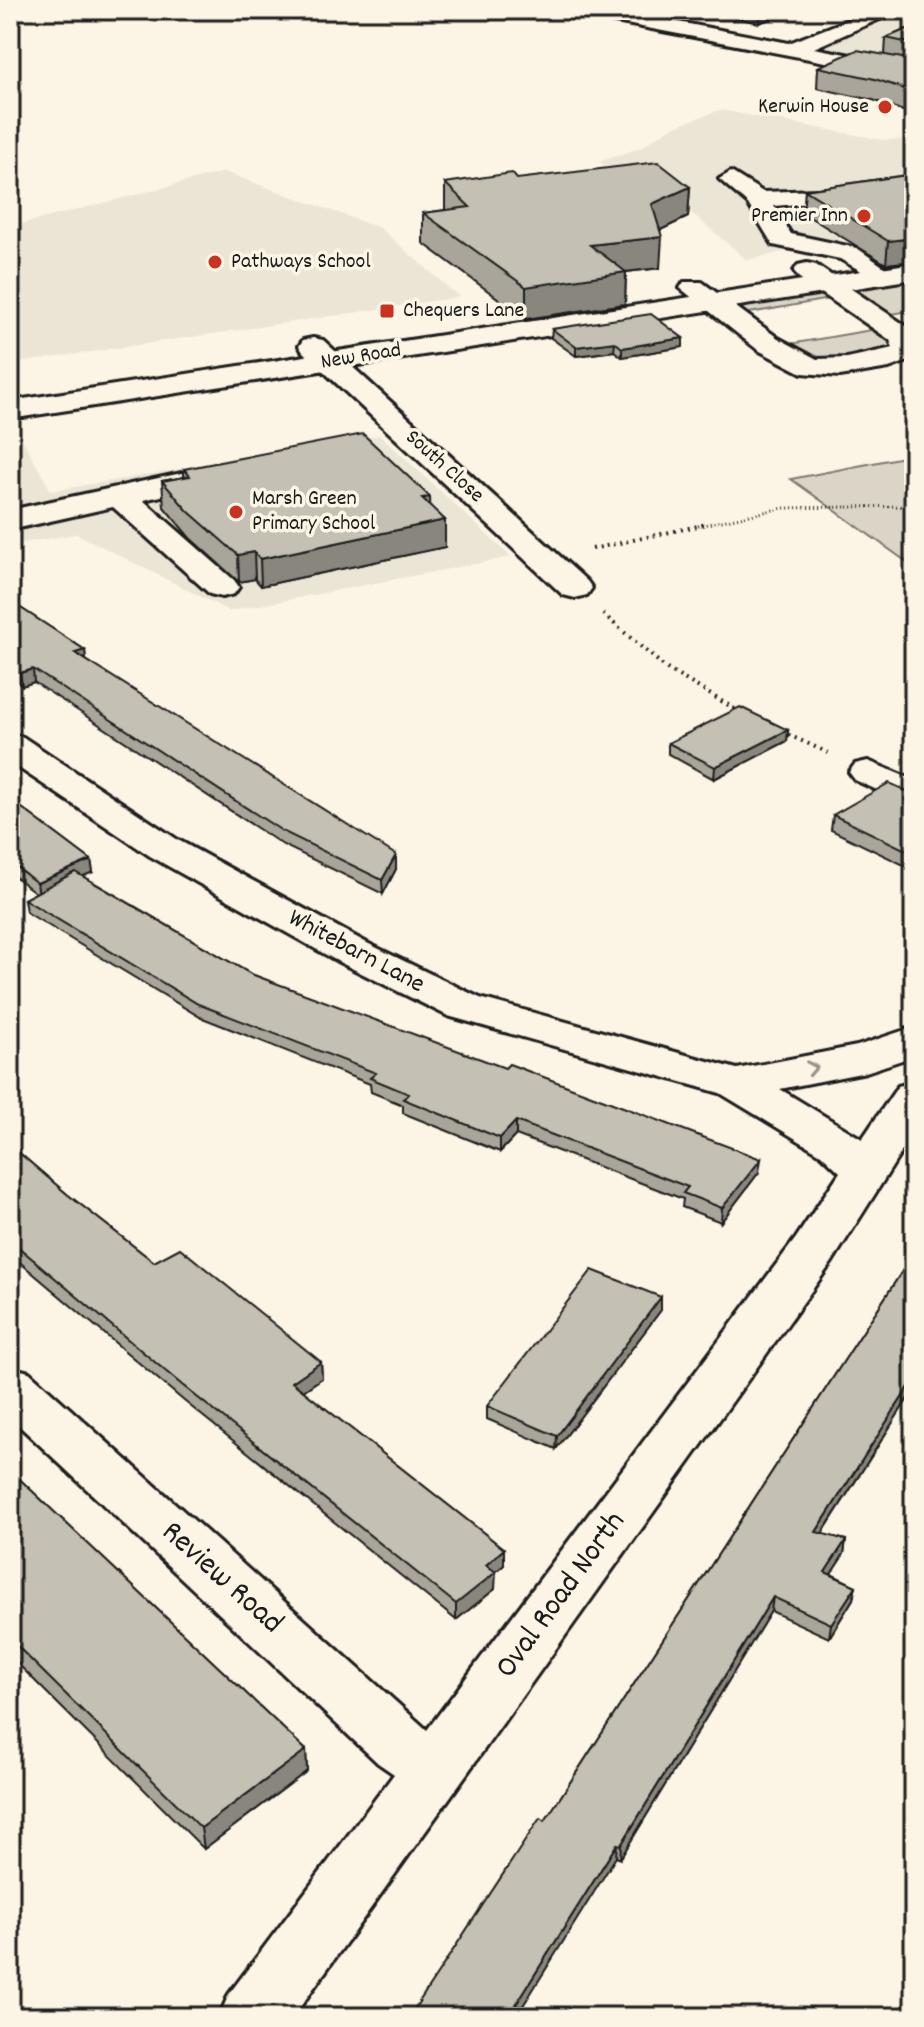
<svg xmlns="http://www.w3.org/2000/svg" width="924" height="2027" font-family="Dekko,sans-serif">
<rect width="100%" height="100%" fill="#fcf5e5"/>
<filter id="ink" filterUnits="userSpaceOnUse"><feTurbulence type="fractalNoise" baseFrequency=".0125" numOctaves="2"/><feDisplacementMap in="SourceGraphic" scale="16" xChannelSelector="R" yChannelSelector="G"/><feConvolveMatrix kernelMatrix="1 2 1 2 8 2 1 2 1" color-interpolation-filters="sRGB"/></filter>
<g filter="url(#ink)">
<path fill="#ebe5d6" d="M886,10h28v57l-110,-24z
M720,110l163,30 31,-1v90l-78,11 -89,20 -78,-66 -70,-32 43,-15 28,-19z
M224,172l156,56 79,69 -449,67v-137z
M11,419l40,72 329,-56 131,122 -282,54 -152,-77 -67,11z"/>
<path fill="#dbd5c8" stroke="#7c7872" stroke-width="2" d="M909,281l5,3v26l-27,5 -37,-24z
M813,289l16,10 -85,15 -16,-11z
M877,329l19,14c-20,17 -64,23 -88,15 -8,-2 -16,-8 -24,-13z
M914,455v112l-123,-88z"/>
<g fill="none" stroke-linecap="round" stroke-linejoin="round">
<g stroke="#1c1c1c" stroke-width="6">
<path id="minor" d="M574,10h41l174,33 84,-33h27l-86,38 100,19v12l-330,-63z
M731,172l32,20 81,-3 3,5 -3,5 -9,2 -61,5 17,28 66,14 40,28 -13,8 -44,-25 -67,-14 -25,-41 -29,-25z
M807,263l9,2 96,65 2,29 -25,9 -49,8 -38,-3 -44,-23 -78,-62 4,-6h18l76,56 39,21 30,-1 46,-10 -3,-8 -92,-63 -4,-6 4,-6z
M313,338l10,2 264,241 5,7 -5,7 -12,3 -12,-3 -260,-243 -4,-6 4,-6z
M219,465l11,2 4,7 -4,7 -87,19 91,80 5,7 -5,7 -12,3 -12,-3 -97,-87 -103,23v-20z
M10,734l13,3 155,103 189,103 113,55 257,71 120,-23 57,-19v29l-48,16 -86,17 82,50 36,-53 16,-4v50l-82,130 -539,755h-74l10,-23 165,-220 -16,-11 -368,-346v-50l19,5 398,358 369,-492 44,-66 -19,-18 -101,-61 -272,-77 -111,-55 -187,-105 -140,-94z
M868,761l46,19v27l-59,-27 -6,-8 6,-8z"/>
</g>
<g stroke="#1c1c1c" stroke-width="6">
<path id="major" d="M914,263v16l-904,140v-18z"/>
</g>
<path stroke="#1c1c1c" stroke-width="3" stroke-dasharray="1 3" stroke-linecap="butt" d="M698,526l85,-18 131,-2"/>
<path stroke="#1c1c1c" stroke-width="4" stroke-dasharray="2 5" stroke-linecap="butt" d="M592,549l115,-25
M603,614l64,55 73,43
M782,732l49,22"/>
<use href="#minor" fill="#fcf5e5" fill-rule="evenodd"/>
<use href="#major" fill="#fcf5e5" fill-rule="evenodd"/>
</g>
<path fill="#a9a59a" stroke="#1c1c1c" stroke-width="2" d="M699,10h96l-36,13z
M914,26v89l-41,-15 -56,-12 1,-21 67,-12 1,-17z
M914,174v87l-28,3 -83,-51 2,-23z
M517,179l173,8 -2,30 -28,13v38l-34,4 -1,32 -99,15 -103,-76v-30l22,-3v-27z
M914,262v22l-2,-2z
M552,329l131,18 -61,10 -8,-6 -38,5 -25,-18z
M184,469l246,28v9l15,41 -184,39 -6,-7 -16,3 -49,-44 -26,-31 -2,-26 22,-4z
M10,601l75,49 1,10 310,209 -13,25 -100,-49 -249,-163 -12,4 -12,-8z
M788,730l-1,11 -73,38 -46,-25v-11z
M914,794v76l-83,-40 2,-15z
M10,799l81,61 2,12 -10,4 168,98 508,198 -38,50 -39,-15 1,-8 -167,-64 -16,17 -97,-39v-8l-32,-13 -1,-8 -170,-67 -174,-105 -2,-13 12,-6 -26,-20z
M10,1145l57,49 87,68 167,100 1,16 -19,13 201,158v16l-9,7v17l-39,31 -272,-219 -174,-147z
M914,1253v136l-92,145 24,6 -2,14 -13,20 25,12 -3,13 -24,39 -58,-27 -151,248 -75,-38z
M661,1297v13l-105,139 -69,-30v-13z
M10,1470l296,280 1,21 -103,78 -194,-193z"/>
<path fill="#89867d" stroke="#1c1c1c" stroke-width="2" d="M760,10h35l-36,13z
M690,187l-2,30 -38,18 2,-31z
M662,237l-2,31 -34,4 -1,32 -99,15v-32l64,-42z
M914,238v23l-28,3 2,-23z
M683,338v9l-61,10v-9z
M615,342l-1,9 -38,5v-9z
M10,453h3l3,25 -6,1z
M430,497l1,26 -9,-25z
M445,520v27l-184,39 -1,-27z
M254,552l1,27 -16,3 -1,-27z
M85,650l1,12 -11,-9z
M33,669l1,13 -12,4 -2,-13z
M788,730l-1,11 -73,38 1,-12z
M396,855v14l-13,25 -1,-14z
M91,860l2,12 -54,23 -2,-12z
M516,1121v14l-16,17v-14z
M761,1159l-2,13 -38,50 1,-14z
M661,1297v13l-105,139 1,-13z
M321,1362l1,16 -29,20 -1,-16z
M914,1379v10l-100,157 2,-14z
M846,1540l-2,14 -21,32 2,-14z
M504,1549v16l-11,9 3,-2 -1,17 -39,31v-16l30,-39z
M856,1586l-3,13 -24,39 2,-14z
M773,1597l-2,14 -151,248 1,-14z
M306,1750l1,21 -103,78 -3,-21z
M617,1844l-1,13 -100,160h-8z"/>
<path fill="#c4c0b3" stroke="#1c1c1c" stroke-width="2" d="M914,26v18l-28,-6z
M857,50l57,10v32l-39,-13 -57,-12z
M658,162l32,25 -38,17 10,33 -72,8 36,27 -100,15 -103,-74 47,-6 -25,-24 67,-10 5,6z
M914,174v64l-26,3 -83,-51z
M651,314l32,24 -61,10 -7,-6 -39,5 -24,-18z
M363,434l67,63 -8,1 23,22 -185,39 -6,-7 -16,3 -50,-44 -26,-30 28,-5 -6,-7z
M10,601l75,49 -10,3 321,202 -14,25 -100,-49 -249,-162 -13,4 -10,-7z
M740,707l48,23 -73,37 -47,-24z
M889,783l25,11v60l-81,-39z
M10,799l81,61 -54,23 -27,-21z
M75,872l176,102 254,94 4,-4 252,95 -39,49 -39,-15 5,-6 -172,-66 -16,17 -97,-39 6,-5 -39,-16 6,-5 -178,-69 -174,-105z
M10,1145l57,49 87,68 26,-14 141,114 -29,20 212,167 -18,16 10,7 -40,32 -274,-219 -172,-145z
M914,1253v126l-98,153 30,8 -21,32 31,14 -25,38 -58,-27 -152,248 -4,-1 -109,173h-99l131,-199 5,3z
M592,1270l69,27 -104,139 -70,-30z
M10,1470l296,280 -105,78 -191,-189z"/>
<defs><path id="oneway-chevron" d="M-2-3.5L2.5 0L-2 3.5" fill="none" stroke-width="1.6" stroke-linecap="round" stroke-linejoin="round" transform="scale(2)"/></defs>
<use stroke="#97938b" href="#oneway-chevron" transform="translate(812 1068) rotate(-11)"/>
</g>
<g fill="#c8321e" stroke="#fcf5e5" stroke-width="3">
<circle cx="885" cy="107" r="8"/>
<circle cx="864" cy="216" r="8"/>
<circle cx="215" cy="262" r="8"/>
<rect x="379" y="303" width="16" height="16" rx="4"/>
<circle cx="236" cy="512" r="8"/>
</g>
<g text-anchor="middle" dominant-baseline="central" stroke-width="7" stroke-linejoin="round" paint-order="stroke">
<g font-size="22" fill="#1c1c1c" stroke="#fcf5e5" text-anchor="start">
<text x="869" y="107" text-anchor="end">Kerwin House</text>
<text x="848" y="216" text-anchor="end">Premier Inn</text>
<text x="231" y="262">Pathways School</text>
<text x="403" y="311">Chequers Lane</text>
<text x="252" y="499">Marsh Green<tspan x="252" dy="25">Primary School</tspan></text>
</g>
<g font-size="22" fill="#1c1c1c" stroke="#fcf5e5">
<text transform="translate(361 357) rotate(-9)">New Road</text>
<text transform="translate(444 467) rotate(42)">South Close</text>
</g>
<g font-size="26" fill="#1c1c1c" stroke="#fcf5e5">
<text transform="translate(356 952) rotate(28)">Whitebarn Lane</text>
</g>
<g font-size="32" fill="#1c1c1c" stroke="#fcf5e5">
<text transform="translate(221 1579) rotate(42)">Review Road</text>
<text transform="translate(562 1596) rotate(-54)">Oval Road North</text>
</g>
</g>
<rect width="924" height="2027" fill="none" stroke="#fcf5e5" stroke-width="40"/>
<rect x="20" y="20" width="884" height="1987" fill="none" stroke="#1c1c1c" stroke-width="3" filter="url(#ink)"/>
</svg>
